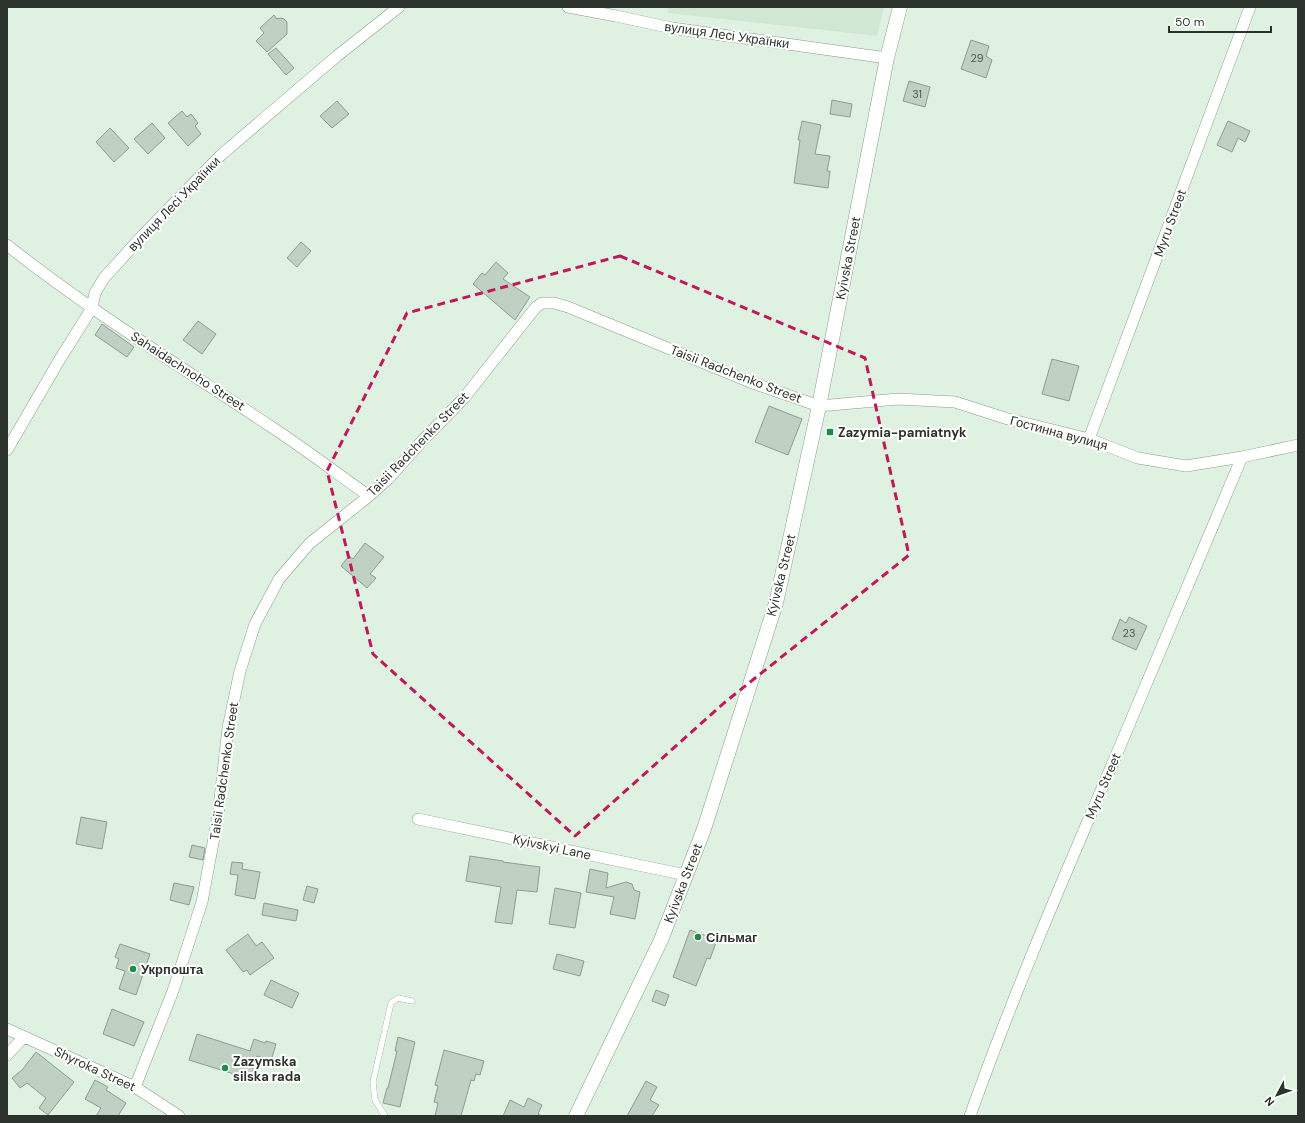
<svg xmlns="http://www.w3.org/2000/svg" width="1305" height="1123" font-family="'DM Sans',sans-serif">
<rect width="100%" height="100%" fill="#dff2e2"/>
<path fill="#cfe7d3" d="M668,7h216l-7,29 -209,-23z"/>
<path fill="#bfd1c2" stroke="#8d9e90" d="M274,15l3,4 3,-1 4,1 3,3v12l-20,18 -11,-11 8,-8 -4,-5z
M971,40l18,6 -3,10 6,4 -6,18 -25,-9z
M276,48l18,20 -8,7 -18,-21z
M909,81l21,6 -5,20 -22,-6z
M832,100l20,4 -2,13 -20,-3z
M337,101l12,13 -17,14 -12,-12z
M182,111l5,6 4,-3 7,9 -3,3 6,8 -13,12 -20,-23z
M802,121l19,4 -6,29 15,2 -3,15h3l-2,17 -34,-5 6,-43h-2z
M1228,121l22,10 -5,11 -7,-4 -6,14 -15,-7z
M152,123l13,15 -17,16 -14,-15z
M110,128l19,20 -15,14 -18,-20z
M301,242l10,9 -14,16 -10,-9z
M496,262l12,11 -5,6 27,18 -15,23 -42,-36 9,-11 3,2z
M198,321l18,13 -14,20 -19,-14z
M102,324l32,23 -7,10 -32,-22z
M1052,359l27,7 -10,35 -27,-7z
M769,406l33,13 -14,36 -33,-13z
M365,543l19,14 -14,17 6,4 -9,10 -26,-22 8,-10 4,3z
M1129,617l18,9 -11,24 -24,-11 8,-20 6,4z
M81,817l26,5 -5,27 -26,-5z
M192,845l13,3 -2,12 -14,-3z
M470,856l33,5v1l37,5 -3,25 -20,-2 -5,34 -17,-2 6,-35 -35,-6z
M232,862l11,1 -1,6 18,3 -5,27 -20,-4 3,-20 -8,-1z
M590,869l18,4 -2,15 20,-6 6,2 2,6 6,2 -5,27 -25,-5 4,-17 -28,-5z
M174,883l20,4 -5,18 -19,-5z
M307,886l11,3 -4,14 -11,-3z
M555,888l26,5 -6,35 -26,-4z
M264,903l34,7 -2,11 -34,-6z
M690,930l27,10 -7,19 -3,-1 -11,28 -23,-9z
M248,934l8,12 6,-4 12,16 -24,17 -3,-5 -4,2 -17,-22z
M120,944l30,10 -14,41 -17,-6 6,-18 -9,-3 3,-9 -4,-2z
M557,954l27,7 -4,15 -27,-7z
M271,980l28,13 -7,15 -28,-13z
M656,990l13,5 -4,11 -13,-5z
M112,1009l32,13 -10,24 -31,-12z
M197,1034l53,17 4,-12 11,4 1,-2 10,3 -5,17 -14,-5 -7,23 -61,-19z
M398,1037l17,5 -15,65 -17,-4 4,-15h1l9,-37h-2z
M444,1050l40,11 -4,14 -4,-1 -2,7 -3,-1 -10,36h-26l3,-13 -4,-1 4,-16 -3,-1z
M36,1052l38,30 -26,33 -9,-7 7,-10 -19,-15 -7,5 -8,-10 10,-8z
M95,1080l13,7 -2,3 20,13 -8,13h-22l5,-8 -16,-9z
M646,1081l11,6 -7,13 9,5 -7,11h-25z
M528,1098l14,7 -4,9 4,2h-39l7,-16 14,7z"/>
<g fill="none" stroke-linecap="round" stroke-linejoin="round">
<g stroke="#899b8c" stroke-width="6">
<path id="service" d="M385,1116l-10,-16 -2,-18 18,-79 7,-5 14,3"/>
</g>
<g stroke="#899b8c" stroke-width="12">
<path id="minor" d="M568,7l48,9 56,12 215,30
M7,245c83,66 175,122 263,181 34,22 66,47 99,70
M1089,439l161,-432
M7,450l53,-91 32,-51 3,-15 9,-15 39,-43 78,-80 116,-99 62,-49
M418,819l268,56
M7,1029l128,58 44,29
M7,1055l17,-18
M135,1087l38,-96 29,-89 16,-86 10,-88 12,-57 15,-47 24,-45 31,-36 59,-47 19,-17 34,-38 42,-43 72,-91 6,-4h12l14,4 182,75 69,24 79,-7 57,3 53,17 81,20 49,19 48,8 56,-9 56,-12
M970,1116c44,-124 96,-244 148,-365 42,-98 83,-196 124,-294"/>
</g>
<g stroke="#899b8c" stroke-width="15">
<path id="tertiary" d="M576,1116l85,-176 43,-111 72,-226 43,-197 68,-348 13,-51"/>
</g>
<use href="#service" stroke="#fff" stroke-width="5.5"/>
<use href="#minor" stroke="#fff" stroke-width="11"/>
<use href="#tertiary" stroke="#fff" stroke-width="14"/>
</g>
<path fill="none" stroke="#c2185b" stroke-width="3" stroke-dasharray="8 5" stroke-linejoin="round" d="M620,256l245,102 44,197 -185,148 -149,133 -202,-182 -46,-183 80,-158z"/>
<g fill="#1e8e47" stroke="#fff" stroke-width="1.5">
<rect x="826" y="428" width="8" height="8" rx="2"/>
<circle cx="698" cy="937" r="4"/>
<circle cx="133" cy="969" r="4"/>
<circle cx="225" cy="1068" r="4"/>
</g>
<g text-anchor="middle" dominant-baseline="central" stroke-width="4" stroke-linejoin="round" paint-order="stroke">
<g font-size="11" fill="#515a52">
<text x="977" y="58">29</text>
<text x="917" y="94">31</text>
<text x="1129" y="633">23</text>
</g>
<g font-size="13" fill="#2c332d" stroke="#fff">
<text transform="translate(727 35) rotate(8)">вулиця Лесі Українки</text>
<text transform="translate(174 204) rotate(-46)">вулиця Лесі Українки</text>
<text transform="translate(1170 223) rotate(-70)">Myru Street</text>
<text transform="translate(848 258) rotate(-79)">Kyivska Street</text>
<text transform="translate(188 371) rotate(33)">Sahaidachnoho Street</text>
<text transform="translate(736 374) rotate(21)">Taisii Radchenko Street</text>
<text transform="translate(1059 433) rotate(15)">Гостинна вулиця</text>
<text transform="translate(418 444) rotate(-46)">Taisii Radchenko Street</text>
<text transform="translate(781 575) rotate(-76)">Kyivska Street</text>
<text transform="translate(224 771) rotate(-82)">Taisii Radchenko Street</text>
<text transform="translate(1103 786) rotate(-67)">Myru Street</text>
<text transform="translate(552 847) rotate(12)">Kyivskyi Lane</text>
<text transform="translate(683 883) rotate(-69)">Kyivska Street</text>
<text transform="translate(95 1069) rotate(25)">Shyroka Street</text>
</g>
<g font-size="13" font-weight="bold" fill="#2c332d" stroke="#fff" text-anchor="start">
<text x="838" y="432">Zazymia-pamiatnyk</text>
<text x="706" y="937">Сільмаг</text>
<text x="141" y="969">Укрпошта</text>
<text x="233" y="1061">Zazymska<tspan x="233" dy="15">silska rada</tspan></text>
</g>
</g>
<rect width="1305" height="1123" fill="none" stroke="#2c332d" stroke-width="16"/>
<g transform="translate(1277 1095) rotate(229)" stroke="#ffffff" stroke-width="3" paint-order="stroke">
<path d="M0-3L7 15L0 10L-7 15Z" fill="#2c332d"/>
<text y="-6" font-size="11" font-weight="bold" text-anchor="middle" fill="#2c332d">N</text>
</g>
<path d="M1169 26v6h102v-6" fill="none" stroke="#2c332d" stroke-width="2"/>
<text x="1175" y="26" font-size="12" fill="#2c332d" stroke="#ffffff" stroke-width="3" paint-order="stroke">50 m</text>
</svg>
